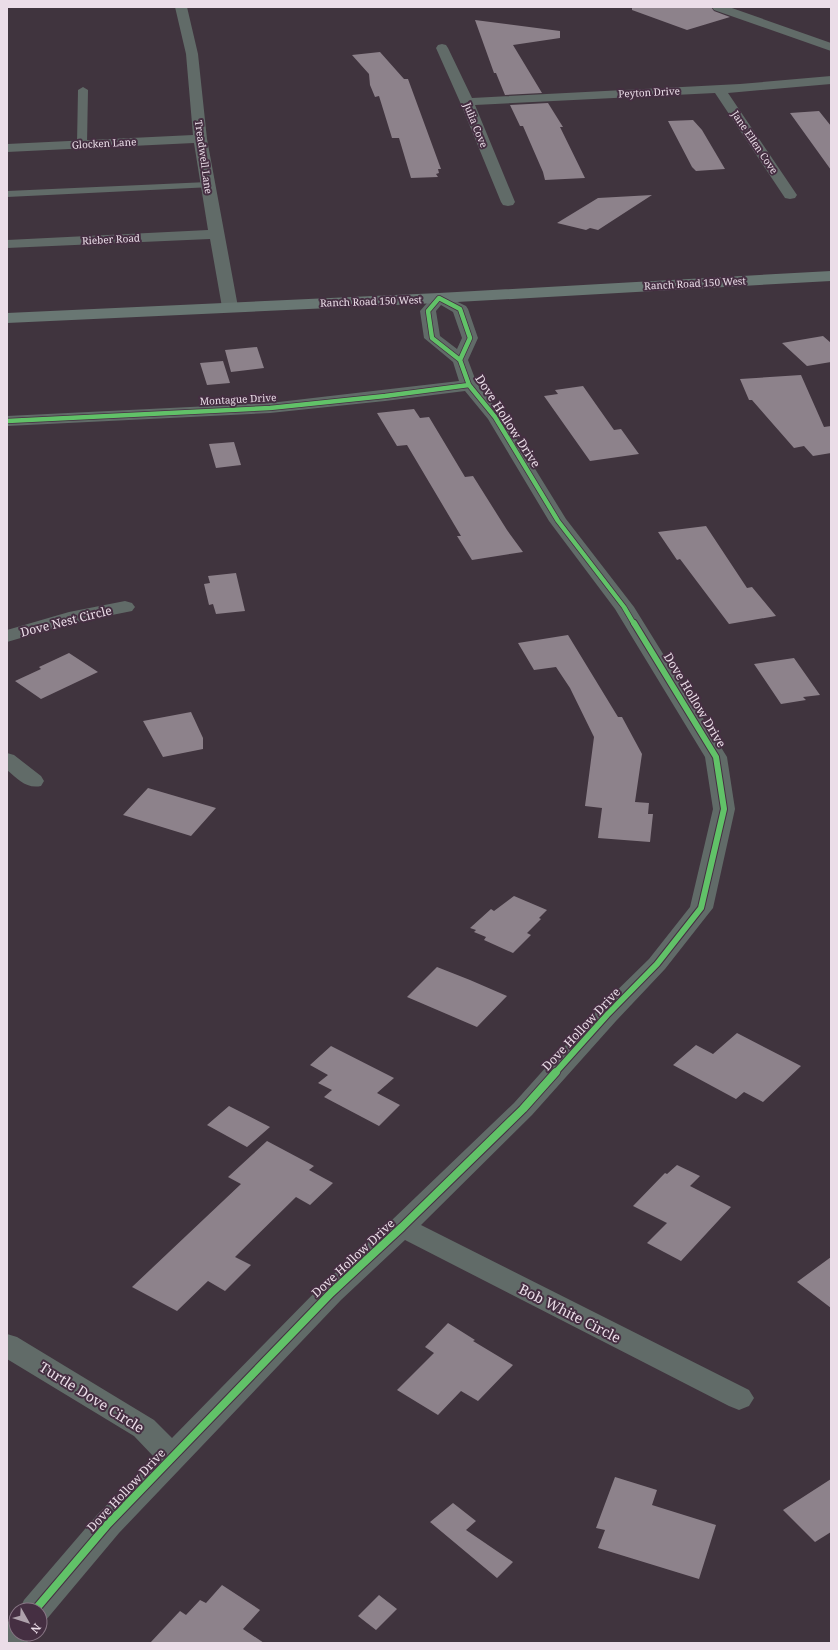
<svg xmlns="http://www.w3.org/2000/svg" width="838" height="1650" font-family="'Noto Serif',serif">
<rect width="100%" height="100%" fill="#40343e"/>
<path fill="#8d828b" d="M632,7h79l3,4 16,6 -43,13 -55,-20z
M475,20l85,11v7l-47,7 29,48 -37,2 -9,-22h-2z
M380,52l24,27h4l33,90h-3l1,4 -3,1 2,3 -27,1 -12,-40h-7l-13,-42 -4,1 -5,-12 -1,-11 -17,-19z
M548,103l15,24h-3l25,51 -40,2 -2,-8 -20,-46h-3l-10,-21z
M819,111l12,15v44l-41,-57z
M693,120l9,10 23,39 -29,2 -4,-4 -24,-46z
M652,195l-54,35 -8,-2 -4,2 -29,-7 41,-25z
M823,336l8,7v19l-24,4 -25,-23z
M257,347l7,21 -33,4 -6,-22z
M223,361l7,22 -23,2 -7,-22z
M801,375l23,52 7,-1v27l-18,3 -9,-10 -10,2 -42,-48h-3l-9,-21z
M583,386l31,44 7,-1 18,25 -49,7 -46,-65 14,-2 -3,-4z
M414,409l6,9 9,-1 36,60 8,-1 34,54 16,22 -51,8 -15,-24h4l-54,-91 -10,1 -20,-33z
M234,442l7,23 -25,3 -7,-24z
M706,526l41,62 5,-1 24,29 -47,8 -49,-65 -3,1 -19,-28z
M236,573l9,38 -29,3 -3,-10 -4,1 -5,-21 6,-1 -2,-7z
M568,635l50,82h4l20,37 -7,48 14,1 -1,11h5l-3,28 -52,-4 4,-30 -17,-2 9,-69 -24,-49 -14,-21 -22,3 -16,-27z
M69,653l29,19 -57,27 -26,-18 26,-12 -2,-2z
M794,658l26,37 -17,2 3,3 -25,4 -27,-40z
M191,712l12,26v11l-40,8 -20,-36z
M148,788l68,20 -25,28 -68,-21z
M514,896l33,14 -8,8 2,1 -14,14 4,2 -18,18 -29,-13 2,-3 -12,-5 2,-2 -6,-2 21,-19 3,2z
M437,967l33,13 37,16 -30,31 -70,-30z
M737,1033l64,33 -38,36 -19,-10 -8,7 -63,-34 23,-20 17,9z
M331,1046l63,32 -17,15 23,12 -21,21 -55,-29 8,-7 -14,-7 10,-8 -18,-10z
M229,1106l41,21 -23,20 -40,-22z
M267,1141l47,25 -5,4 24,13 -23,22 -14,-8 -61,60 16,8 -26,26 -17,-10 -31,30 -45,-24 109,-103 -13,-7z
M677,1165l23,11 -10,10 41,21 -50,54 -34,-18 20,-20 -34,-17 32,-33 2,1z
M831,1257v51l-34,-26z
M448,1323l27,17 -2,1 40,24 -35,36 -17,-10 -23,24 -41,-25 37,-37 -9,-6z
M615,1477l42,13 -5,15 64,20 -17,54 -101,-31 7,-18 -9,-2z
M831,1479v53l-16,10 -32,-32z
M453,1503l23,18 -10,9 47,32 -16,16 -67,-56z
M222,1585l38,25 -17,19 21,14h-114l30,-32 6,4 14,-15 6,3z
M379,1595l18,14 -21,21 -18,-14z"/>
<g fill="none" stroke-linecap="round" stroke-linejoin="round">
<path fill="#616b68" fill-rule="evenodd" d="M83,87l5,3 -1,54 -5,3 -5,-3 1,-54z
M208,182l4,1 1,2 -1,2 -205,10v-6z"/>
<path fill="#616b68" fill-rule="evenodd" d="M175,7h12l11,47 9,85 31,168 -2,3 -6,2 -6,-2 -2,-3 -12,-68 -203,9v-8l201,-10 -14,-87 -187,9v-8l186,-9 -7,-81z
M712,7h17l102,36v8l-117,-41z
M442,44l4,1 2,3 24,50 268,-14 91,-8v8l-103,9 69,102 -2,3 -5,1 -5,-1 -70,-105 -240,12 40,97 -2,3 -5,1 -5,-1 -2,-3 -41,-100 -24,-54 2,-3z
M439,293l27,13 2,3 10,29 -10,22 9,24 26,33 63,102 68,88 93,150 8,52 -22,99 -4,5 -44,56 -49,52 -84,94 -111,110 328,165 5,8 -5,8 -10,4 -10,-4 -324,-166 -64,60 -222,233 -73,87 -6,2v-12h-21l5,-10 73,-85 57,-58 -20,-21 -127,-77v-25l10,3 137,83 18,18 149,-152 71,-66 122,-117 84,-94 51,-50 41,-52 23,-98 -8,-52 -90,-148 -66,-88 -61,-102 -23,-28 -80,10 -115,12 -263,13v-10l263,-13 189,-22 -6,-19 -29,-24 -4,-27 14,-16zM441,305l12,7 9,26 -5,11 -17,-13 -4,-25z
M125,601l7,2 3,4 -3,4 -60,12 -65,19v-12l62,-18z
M7,753l7,2 27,21 3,5 -3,5c-15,3 -23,-7 -34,-16z
M16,1619v15h15l-4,9h-20v-21z"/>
<path fill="#697773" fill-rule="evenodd" d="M831,271v10l-392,22 -432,20v-10l432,-20z"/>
<g stroke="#452f42" stroke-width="6">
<path id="cycleway-far2" d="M439,298l21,11 10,29 -10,22 -28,-22 -4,-27z
M460,360l9,25 26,32 63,104 66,86 10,17
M7,421l263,-13 115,-12 84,-11"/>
</g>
<g stroke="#452f42" stroke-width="8">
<path id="cycleway-far1" d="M555,1073l52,-58 50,-51 44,-56 23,-99 -8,-52 -82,-134"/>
</g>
<g stroke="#452f42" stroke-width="10">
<path id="cycleway" d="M35,1610l73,-86 223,-231 71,-66 121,-118 33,-37"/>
</g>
<use href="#cycleway-far2" stroke="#61c268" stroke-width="4.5"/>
<use href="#cycleway-far1" stroke="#61c268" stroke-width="6"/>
<use href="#cycleway" stroke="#61c268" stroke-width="8"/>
</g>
<g text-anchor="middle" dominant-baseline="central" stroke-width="4" stroke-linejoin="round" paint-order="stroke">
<g font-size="10" fill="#ebdde8" stroke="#452f42">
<text transform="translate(649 92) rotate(-3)">Peyton Drive</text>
<text transform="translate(476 125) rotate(68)">Julia Cove</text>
<text transform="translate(755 142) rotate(56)">Jane Ellen Cove</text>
<text transform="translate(104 143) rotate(-3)">Glocken Lane</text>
<text transform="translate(204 157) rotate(82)">Treadwell Lane</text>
<text transform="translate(111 239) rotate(-3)">Rieber Road</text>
<text transform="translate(695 283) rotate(-3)">Ranch Road 150 West</text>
<text transform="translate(371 301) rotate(-2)">Ranch Road 150 West</text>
<text transform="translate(238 399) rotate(-3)">Montague Drive</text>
</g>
<g font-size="12" fill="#ebdde8" stroke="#452f42">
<text transform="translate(508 421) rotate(57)">Dove Hollow Drive</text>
<text transform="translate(66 621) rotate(-14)">Dove Nest Circle</text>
<text transform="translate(695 700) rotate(59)">Dove Hollow Drive</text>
<text transform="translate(581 1029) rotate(-47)">Dove Hollow Drive</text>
<text transform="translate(353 1258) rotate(-43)">Dove Hollow Drive</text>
<text transform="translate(126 1490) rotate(-47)">Dove Hollow Drive</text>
</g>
<g font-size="14" fill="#ebdde8" stroke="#452f42">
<text transform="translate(570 1313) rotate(27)">Bob White Circle</text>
<text transform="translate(92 1397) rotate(32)">Turtle Dove Circle</text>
</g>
</g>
<rect width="838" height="1650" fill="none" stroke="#ebdde8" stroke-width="16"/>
<g transform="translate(28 1622) rotate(129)"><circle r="19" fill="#452f42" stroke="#877584"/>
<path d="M0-3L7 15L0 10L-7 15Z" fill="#afa2ac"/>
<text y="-6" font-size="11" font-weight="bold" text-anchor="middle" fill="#ebdde8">N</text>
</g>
</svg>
